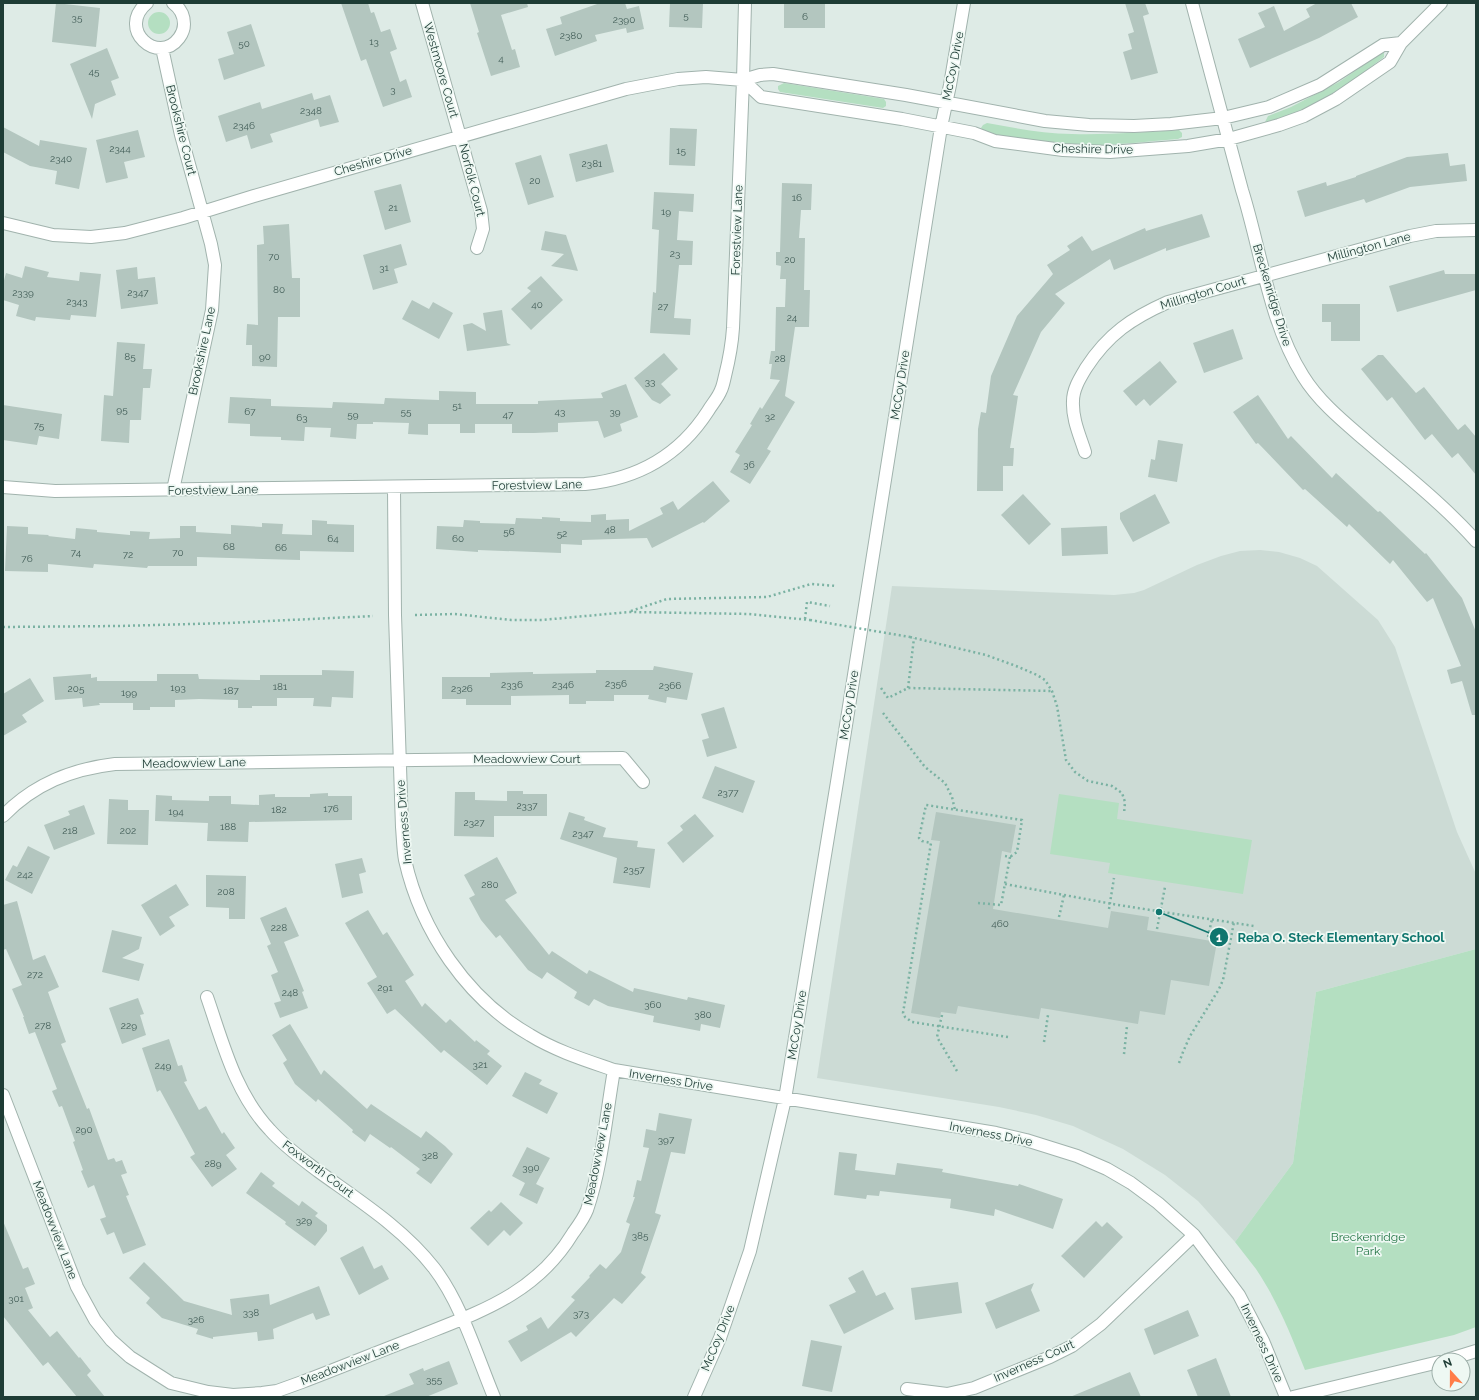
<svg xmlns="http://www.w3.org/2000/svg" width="1479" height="1400" font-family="Raleway,sans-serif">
<rect width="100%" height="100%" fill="#deebe6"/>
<path fill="#ccdbd5" d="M1260,550l19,2 21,6 17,8 61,54 17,27 62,185 19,42v75l-160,43 -23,171 -58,79 -37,-41 -33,-26 -42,-26 -50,-23 -37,-11 -37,-8 -182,-29 75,-492 222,9 20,-2 10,-3 53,-25 24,-9 19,-5z"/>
<path fill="#b4dfc1" d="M148 23a11 11 0 1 1 22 0a11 11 0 1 1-22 0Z
M1384,52v5l-45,34 -42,23 -29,11 -3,-3 3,-6 23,-9 48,-25 42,-29z
M784,83l100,16 2,3v4l-3,2 -103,-16 -2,-3v-3z
M987,123c28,5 56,11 85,11 35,1 71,-2 107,-4l3,3v4l-4,2c-38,3 -76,8 -114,6 -26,-1 -52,-7 -78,-12l-5,-5 2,-3z
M1059,794l60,9 -2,16 135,21 -9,54 -135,-21 2,-10 -60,-9z
M1476,949v378l-22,8 -149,35c-14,-35 -28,-70 -49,-101 -7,-9 -14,-18 -21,-27l58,-79 23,-171z"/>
<path fill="#b3c6bf" d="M56,3l44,5 -4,39 -44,-5z
M341,3h27l3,10 3,-1 7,20 9,-3 7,20 -7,3 10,30 6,-3 6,18 -29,10 -17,-48 -5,2z
M470,3h57l1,4 -27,8 11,35 3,-1 5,18 -29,9 -14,-43 2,-1z
M600,3h25l2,6 12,-3 5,23 -17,4 -1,-5 -31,7 2,6 -42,15 -9,-27 16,-5 -2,-7z
M670,3h33l-1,25 -33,-1z
M784,3h41v25h-41z
M1125,3h20l4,11 -6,2 15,57 -27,7 -8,-28 9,-3 -4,-15 6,-2z
M1317,3h34l7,14 -39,21 -69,30 -12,-29 27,-12 -7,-14 16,-7 10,25 26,-14 -4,-8z
M251,24l14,42 -41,14 -6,-21 16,-5 -7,-22z
M107,48l12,30 -8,3 5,14 -21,9 -3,15 -22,-55z
M312,93l2,7 16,-5 9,27 -19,5 -2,-8 -48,15 3,8 -22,7 -4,-14 -21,7 -8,-26 42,-14 2,7z
M3,127l36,19 1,-6 47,8 -8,41 -24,-5 2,-13 -27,-5 -27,-14z
M670,128l27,1 -2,37 -26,-1z
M138,130l7,27 -21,5 4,16 -22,5 -10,-43z
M607,144l7,28 -38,10 -7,-28z
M1448,153l2,13 15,-2 2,17 -57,6 -44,16 -2,-4 -59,18 -8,-26 29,-9 1,4 29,-9v-1l51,-19z
M541,155l13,42 -26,8 -13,-42z
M782,183l30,1 -1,26h-10l-2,28h6l-1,52h6l-1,37h-14l-10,69 10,6 -28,47 4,2 -21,33 -20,-12 10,-17 -5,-3 17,-27 -2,-1 10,-17 2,2 18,-29 -10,-1 2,-15h-3l2,-13h4l1,-44h9l1,-28h-6l1,-13 -5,-1v-13h4z
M401,184l10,38 -26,8 -11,-39z
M654,192l40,2 -1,18 -14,-1 -2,29 16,1 -1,24h-13l-5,53 17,1 -1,16 -40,-2 3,-41 3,1 3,-63 -7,-1z
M1202,214l8,23 -44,14v-3l-52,22 -4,-11 -55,35 10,9 -24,29 -28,63 5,1 -8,52h4l-1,18h-10v25h-26l1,-62 3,-17 5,1 5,-37 26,-60 36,-42 -6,-9 23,-15 -3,-4 15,-10 10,15 53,-23 1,3z
M289,224l3,54h8v39h-22l-1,50 -25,-1v-21h-6l1,-21 11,1 -1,-80 7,-1 -1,-18z
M545,231l21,4 12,36 -27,-5 13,-12 -23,-4z
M401,244l6,21 -13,4 4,14 -25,7 -10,-35z
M25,266l24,6 -2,5 32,4 1,-9 21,2 -5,43 -25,-2 -1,5 -34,-3 -1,4 -19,-5 3,-11 -16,-5v-16l3,-11 16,5z
M137,267l1,12 17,-2 3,27 -37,5 -5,-39z
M1444,270l1,4h31v16l-79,22 -8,-26z
M541,276l22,24 -32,30 -20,-21 20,-18 -4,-3z
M412,300l17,9 4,-7 20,11 -14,26 -37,-20z
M1322,304h38v37h-29v-19h-9z
M502,310l5,33 4,2 -44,6 -4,-26 9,-2 14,8 -3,-18z
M1233,329l10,30 -39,14 -11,-30z
M117,342l28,2 -2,25h9l-2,19h-7l-2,32h-11l-1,23 -28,-2 3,-46 9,1z
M664,353l14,16 -17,15 10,11 -11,9 -8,-4 -18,-22z
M1378,355h5l33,38 8,-6 34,43 7,-6 11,13v38l-18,-22 -6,5 -20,-24 -7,6 -33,-43 -5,4 -26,-32z
M1160,361l17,21 -27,24 -6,-7 -8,7 -13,-15z
M626,384l12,33 -18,7 2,7 -18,7 -6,-17 -40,2v9l-24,1h-22v-9h-37v9h-15v-9h-32v11l-20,-1 1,-11 -36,-1v2h-16l-1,15 -26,-2 1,-9 -26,-1 -1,14 -23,-1v-3l-31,-1v-12l-22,-1 2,-26 41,2v7l61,2 1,-6 51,2 1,-6 54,2v-9l37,1v12h62v-3l65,-3 -2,-5z
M1258,395l30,44 3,-3 41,42 4,-5 42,39 2,-1 45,43 1,-1 36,45 14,34v83h-4l-10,-34 -11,3 -4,-14 14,-4 -28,-68 -6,4 -34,-42 -3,4 -41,-40 -2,3 -42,-38 -2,1 -45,-47 -2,1 -23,-32z
M3,405l59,9 -3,25 -20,-3 -2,9 -34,-5z
M1158,440l25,4 -6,38 -29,-5 3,-18 4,1z
M713,481l17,20 -26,22 -1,-1 -51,26 -5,-10 -65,2v5l-21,-1v9l-83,-3v2l-42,-3 1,-23 26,1 1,-7 16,1v2l35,1 1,-6 26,1v-2l18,1v3l31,1v-7l15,-1v6l23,-1v12l34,-17 -3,-6 13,-7 5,9z
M1023,494l28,30 -22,21 -28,-30z
M1155,494l15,29 -37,19 -13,-23v-6z
M312,520l15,1v3l27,1v27l-54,-1v9l-103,-3v9h-49l-1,2 -53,-4 -1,4 -45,-4v8l-43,-1 2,-45 21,1v7l21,1 -1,1 27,3 1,-11 21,2v2l33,3v-4l20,1 -1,7 31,-1v-12h16v6l35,2v-9l31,2v-4l21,1 -1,10 30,1z
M1107,526l1,28 -46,2 -1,-28z
M654,666l39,7 -6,27 -20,-3 -1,6 -18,-4 1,-4h-35v6h-28v3h-17v-9l-58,1v9h-45v-6h-24v-22h48v-4l43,-1v2l63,-1v-3h57z
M322,670l32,1 -1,27 -21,-1 -1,10 -18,-1 1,-8h-37v8h-25v2h-14v-8l-39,-1 -24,1v7h-25v3h-17v-7h-34l1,2 -17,2 -1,-9 -27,2 -2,-23 38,-3v4l6,-1v4h60v-7h41l1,5 61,1v-5h62z
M30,678l14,23 -22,14 5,7 -24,14v-42z
M724,707l13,41 -30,9 -5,-17 7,-2 -8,-24z
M715,766l40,15 -12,32 -41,-15z
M507,791h16v3h24v22h-53v21l-40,-1 1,-44h20v8l32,1z
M328,793v3h24v24l-103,2 -1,20 -41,-1 1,-18 -53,-2 1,-26 16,1v4l37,1v-5h22v8l28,1v-10l16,-1v3h35v-3z
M109,799l19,1v10h21l-1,35 -41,-1z
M84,805l11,29 -41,16 -10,-25 26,-10 -2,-4z
M569,812l16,5 -1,3 22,8 -3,9 35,4 -1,6 18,2 -5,39 -37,-5 4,-25 -57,-19z
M936,812l80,13 -5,28 -9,-2 -9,58 115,19 3,-17 38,6 -2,13 70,12 -8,44 -38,-6 -6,35 -25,-4 -2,13 -97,-16 -2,11 -81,-13 -2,8 -15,-2 -1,6 -29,-5 29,-172 -9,-1z
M695,814l19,22 -31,27 -16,-20 16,-13 -3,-4z
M28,846l22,11 -18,37 -27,-14 8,-15 4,2z
M497,857l20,36 -12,7 44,55 3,-4 35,23 2,-4 44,22 1,-4 53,12 1,-3 37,8 -5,23 -19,-4 -1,7 -47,-9 1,-6 -46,-10 -14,-7 -5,7 -15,-8 3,-6 -30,-20 -5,7 -14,-9 -28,-35 -4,3 -15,-18 -12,-22 6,-3 -11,-20z
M362,858l4,14 -7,2 4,19 -21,5 -7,-34z
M206,875l40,1 -1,43h-16v-11l-23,-1z
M176,884l13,21 -20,12 6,9 -15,10 -19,-31z
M17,901l16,59 12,-5 14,32 -11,5 18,50 -5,2 26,65 2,-1 19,52 6,-2 2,4 6,-2 5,13 -6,2 8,20 -3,1 20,49 -23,9 -9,-22 -7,3 -7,-16 6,-2 -12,-32 -6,3 -7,-17 2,-1 -10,-28 2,-1 -13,-35 -3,1 -7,-16 5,-2 -22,-57 -6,2 -6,-17h1l-12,-28 10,-4 -16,-36 -3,1v-45z
M286,907l13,29 -15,6 20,49 -2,1 6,16 -28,10 -6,-15 7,-2 -10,-26 7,-3 -11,-26 4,-2 -11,-26z
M368,910l15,25 4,-3 27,43 -9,6 17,26 3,-4 21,20 4,-4 25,23 1,-2 14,11 -3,3 15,12 -15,19 -43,-35 -3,3 -46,-44 -8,5 -20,-31 10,-6 -32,-54z
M112,930l30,7 -3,12 -17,9 22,6 -5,17 -37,-9z
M138,998l6,16 -4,1 6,20 -24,9 -13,-36z
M290,1024l31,51 3,-5 43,39 4,-5 50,34 5,-7 19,15 8,8 -22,30 -15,-11 4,-4 -29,-22 -1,1 -20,-14 -5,8 -13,-10 1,-2 -35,-31 -2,3 -21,-18 -12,-21 4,-3 -15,-25z
M169,1039l9,27 4,-1 5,16 -3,1 15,28 7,-4 16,28 2,-2 11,16 -9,7 11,14 -25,18 -22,-30 5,-3 -35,-64 -3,2 -15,-44z
M525,1072l17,8 -3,4 19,9 -11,21 -35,-18z
M659,1113l33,6 -7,35 -14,-2 -16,61 6,2 -20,58 5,4 -24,27 -8,-6 -38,39 -5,-5 -50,30 -13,-21 20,-11 -2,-4 15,-9 7,12 27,-29 -4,-3 19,-20 -1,-1 11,-12 6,5 15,-17 9,-28 -4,-2 9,-25h-2l4,-17 4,1 8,-33 -6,-1 3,-18 10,2z
M527,1147l23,11 -14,26 8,4 -7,16 -18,-9 6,-12 -13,-7z
M839,1152l18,2 -2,16 40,5 2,-12 46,6 -1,3 76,14 1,-2 44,15 -10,30 -58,-20 -1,7 -44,-8 1,-9 -71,-8 -1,5 -12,-1 -1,4 -32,-4z
M261,1172l14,11 -3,3 27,20 3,-5 16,12 -3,3 12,9v6l-12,15 -30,-22 1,-2 -40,-29z
M501,1202l22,21 -13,13 -6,-6 -16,16 -18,-18 19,-18 2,2z
M3,1221l20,48 5,-2 7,17 -10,4 8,20 -5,2 22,27 7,-6 22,27 1,-1 11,14 -4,4 18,22h-28l-29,-35 -5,4 -40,-50z
M1096,1221l6,6 5,-5 16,15 -39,41 -23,-22z
M363,1246l11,23 8,-4 7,14 -30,16 -19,-37z
M144,1262l40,39 48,14 -2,-16 39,-5 1,11 49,-19 11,29 -14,5 -3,-7 -40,16 1,10 -16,2 -1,-9 -44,5v2l-17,-5 2,-5 -36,-11 -16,-15 4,-5 -21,-20z
M863,1270l13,26 9,-4 9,17 -50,25 -15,-29 27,-13 -8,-14z
M958,1282l4,31 -47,7 -4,-32z
M1034,1283l-3,7 9,21 -44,18 -11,-26z
M1188,1310l11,26 -45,19 -10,-26z
M811,1340l31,6 -10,46 -30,-6z
M1216,1358l15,39h-33l-11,-27z
M449,1361l9,23 -32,13h-42v-1l30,-12 -5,-10 14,-6 1,3z
M1130,1372l11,25h-71z"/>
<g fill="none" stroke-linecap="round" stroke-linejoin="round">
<g stroke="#a1b3ad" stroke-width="14">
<path id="minor" d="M147,3c-31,26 11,63 32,35 3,-4 5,-9 5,-14 0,-9 -4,-16 -11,-21
M422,3l59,208 2,18 -6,19
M1192,3l50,187c19,60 27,132 61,186 16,26 41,46 63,65 37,32 77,63 110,100
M162,48l19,87 30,109 4,21 -3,45 -39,180
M743,80l18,17 141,22 72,14 21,8 68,9 47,2 78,-6 41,-7 50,-14 25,-9 32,-17 54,-37 11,-19 40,-40
M3,223l50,12 38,2 34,-4 58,-15 71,-22 372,-107 52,-10 28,-2 37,3 17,-5 13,-1 133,21 139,26 44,4 45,1 37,-2 52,-6 46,-11 51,-22 63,-40 18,-2
M1085,452c-5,-16 -13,-33 -12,-51 0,-12 7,-23 13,-33 22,-34 46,-50 82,-66l242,-66 26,-5 40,-1
M3,487l52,4 530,-7c53,-5 94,-28 123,-73 4,-7 10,-13 13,-21 2,-4 3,-10 4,-14 4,-16 7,-32 8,-48l10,-248 2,-77
M394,488l1,127 7,212c1,11 1,22 3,33 16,71 62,139 125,175 26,16 55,25 84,35l382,63 30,7 51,16 30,13 24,14 27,20 36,32 45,60 24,46 23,56
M3,816c31,-32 68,-47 112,-52l301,-4 207,-2 20,24
M207,997c16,46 28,96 63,133 14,16 31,28 48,41 40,29 85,57 116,97 27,35 43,88 60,129
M3,1095l74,192 18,33 16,20 19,17 41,26 37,9 25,3 29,-2 15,-2 25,-9c37,-14 73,-29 110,-43 64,-26 123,-43 161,-106 5,-7 11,-15 14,-23 15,-44 19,-94 27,-140
M1447,1360l29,-9
M907,1389l40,5 27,-6 76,-31 22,-11 29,-22 93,-89
M694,1397l26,-59 30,-87 35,-152 52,-317 104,-655 9,-42 14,-82
M1293,1397l146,-35"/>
</g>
<path stroke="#7bb2a3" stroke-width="2.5" stroke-dasharray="2 3" stroke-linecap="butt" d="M631,611l36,-12 100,-2 44,-13 26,2
M415,615l40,-1 56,6h31l87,-8 120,2 61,6
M805,619l2,-17 23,4
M3,627l116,-1 109,-3 145,-7
M910,637l76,18 30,11 21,9 8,5 7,11 5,15 9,54 9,12 13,9 24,5 10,7 3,9 -1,12
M881,688l7,10 20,-10 144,3
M908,688l6,-50
M883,713l42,54 20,16 7,14 3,13
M1005,884l113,21 136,21
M978,903l23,2 9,-48 -5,-1
M1109,909l5,-31
M1059,917l5,-22
M1157,929l8,-42
M1208,937l4,-18
M942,1015l-5,22 20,34
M1008,1037l-96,-15 -7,-5 -2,-4 28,-170 -9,-2 -3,-3 7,-33 96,15 -5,32 -7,5
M1044,1042l4,-27
M1124,1054l3,-28
M1179,1063l4,-11 7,-16 29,-47 4,-9 11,-58"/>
<use href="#minor" stroke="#fff" stroke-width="12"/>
<path stroke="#7bb2a3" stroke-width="2.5" stroke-dasharray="2 3" stroke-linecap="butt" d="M810,620l100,17"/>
</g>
<g text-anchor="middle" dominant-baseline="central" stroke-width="3.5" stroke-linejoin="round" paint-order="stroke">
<g font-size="10" fill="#435e58">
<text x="686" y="15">5</text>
<text x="805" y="16">6</text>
<text x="77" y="17">35</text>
<text x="624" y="19">2390</text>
<text x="571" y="35">2380</text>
<text x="374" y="41">13</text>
<text x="244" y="43">50</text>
<text x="501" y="58">4</text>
<text x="94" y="71">45</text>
<text x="393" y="89">3</text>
<text x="311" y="110">2348</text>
<text x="244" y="125">2346</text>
<text x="120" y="148">2344</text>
<text x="681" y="150">15</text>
<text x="61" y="158">2340</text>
<text x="592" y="163">2381</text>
<text x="535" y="180">20</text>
<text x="797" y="197">16</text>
<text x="393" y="207">21</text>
<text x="666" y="211">19</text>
<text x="675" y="253">23</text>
<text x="274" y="256">70</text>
<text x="790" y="259">20</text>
<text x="384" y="267">31</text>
<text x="279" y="289">80</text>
<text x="23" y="292">2339</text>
<text x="138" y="292">2347</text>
<text x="77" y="301">2343</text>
<text x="537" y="304">40</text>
<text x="663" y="306">27</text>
<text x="792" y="317">24</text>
<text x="130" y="356">85</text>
<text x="265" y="356">90</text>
<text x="780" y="358">28</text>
<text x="650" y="381">33</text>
<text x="457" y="405">51</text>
<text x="122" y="409">95</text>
<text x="250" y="411">67</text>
<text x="406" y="411">55</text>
<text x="560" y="411">43</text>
<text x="615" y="411">39</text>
<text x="353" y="414">59</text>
<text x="508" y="414">47</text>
<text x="770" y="416">32</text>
<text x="302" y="417">63</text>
<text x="39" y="425">75</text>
<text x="749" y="464">36</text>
<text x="610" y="529">48</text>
<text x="509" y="531">56</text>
<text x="562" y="533">52</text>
<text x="333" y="538">64</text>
<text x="458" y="538">60</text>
<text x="229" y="546">68</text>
<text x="281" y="547">66</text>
<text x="76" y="552">74</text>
<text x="178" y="552">70</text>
<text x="128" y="554">72</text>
<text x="27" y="558">76</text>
<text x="616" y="683">2356</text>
<text x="512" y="684">2336</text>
<text x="563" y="684">2346</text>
<text x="670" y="685">2366</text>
<text x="280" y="686">181</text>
<text x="178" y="687">193</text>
<text x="76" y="688">205</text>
<text x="462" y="688">2326</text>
<text x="231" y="690">187</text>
<text x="129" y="692">199</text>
<text x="728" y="792">2377</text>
<text x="527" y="805">2337</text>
<text x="331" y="808">176</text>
<text x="279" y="809">182</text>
<text x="176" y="811">194</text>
<text x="474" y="822">2327</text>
<text x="228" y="826">188</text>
<text x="70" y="830">218</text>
<text x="128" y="830">202</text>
<text x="583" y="833">2347</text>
<text x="634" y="869">2357</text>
<text x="25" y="874">242</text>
<text x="490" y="884">280</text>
<text x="226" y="891">208</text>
<text x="1000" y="923">460</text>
<text x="279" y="927">228</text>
<text x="35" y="974">272</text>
<text x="385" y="987">291</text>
<text x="290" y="992">248</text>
<text x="653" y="1004">360</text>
<text x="703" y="1014">380</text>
<text x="43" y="1025">278</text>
<text x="129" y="1025">229</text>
<text x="480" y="1064">321</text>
<text x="163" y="1065">249</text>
<text x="84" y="1129">290</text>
<text x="666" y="1139">397</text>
<text x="430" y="1155">328</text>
<text x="213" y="1163">289</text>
<text x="531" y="1167">390</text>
<text x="304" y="1220">329</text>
<text x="640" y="1235">385</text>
<text x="16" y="1298">301</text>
<text x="251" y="1312">338</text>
<text x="581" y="1313">373</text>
<text x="196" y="1319">326</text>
<text x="434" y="1379">355</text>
</g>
<g font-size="12" fill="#1e3c35" stroke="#eef8f3">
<text transform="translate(953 66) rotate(-79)">McCoy Drive</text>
<text transform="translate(441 70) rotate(74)">Westmoore Court</text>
<text transform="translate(181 130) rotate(76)">Brookshire Court</text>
<text transform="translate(1093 149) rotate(1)">Cheshire Drive</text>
<text transform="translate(373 161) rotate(-16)">Cheshire Drive</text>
<text transform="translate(472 180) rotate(76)">Norfolk Court</text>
<text transform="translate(737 230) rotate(-88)">Forestview Lane</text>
<text transform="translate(1369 247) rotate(-15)">Millington Lane</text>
<text transform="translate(1203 293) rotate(-17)">Millington Court</text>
<text transform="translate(1272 295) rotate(73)">Breckenridge Drive</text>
<text transform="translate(202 351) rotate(-78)">Brookshire Lane</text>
<text transform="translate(900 385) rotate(-81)">McCoy Drive</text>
<text transform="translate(537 485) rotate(-1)">Forestview Lane</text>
<text transform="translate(213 490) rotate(-1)">Forestview Lane</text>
<text transform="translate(849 705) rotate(-81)">McCoy Drive</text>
<text x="527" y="759">Meadowview Court</text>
<text transform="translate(194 763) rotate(-1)">Meadowview Lane</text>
<text transform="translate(404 822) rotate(-95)">Inverness Drive</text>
<text transform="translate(797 1025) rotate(-81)">McCoy Drive</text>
<text transform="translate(671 1080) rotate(9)">Inverness Drive</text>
<text transform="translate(991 1134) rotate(11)">Inverness Drive</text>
<text transform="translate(598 1154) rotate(-79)">Meadowview Lane</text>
<text transform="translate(318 1169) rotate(37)">Foxworth Court</text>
<text transform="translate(55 1230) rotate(69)">Meadowview Lane</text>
<text transform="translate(718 1338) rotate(-68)">McCoy Drive</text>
<text transform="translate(1262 1343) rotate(65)">Inverness Drive</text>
<text transform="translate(1034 1361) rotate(-24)">Inverness Court</text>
<text transform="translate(350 1363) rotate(-21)">Meadowview Lane</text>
</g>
<g font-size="12" fill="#257647" stroke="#eef8f3">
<text x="1368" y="1237">Breckenridge<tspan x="1368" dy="14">Park</tspan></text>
</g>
</g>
<path fill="none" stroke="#0f766e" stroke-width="1.5" d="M1159 912L1219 937"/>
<g fill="#0f766e" stroke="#eef8f3" stroke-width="1.5">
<circle cx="1159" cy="912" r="4"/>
<circle cx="1219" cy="937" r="10"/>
</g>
<g font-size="12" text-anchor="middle" font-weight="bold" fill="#fff">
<text x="1219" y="942">1</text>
</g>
<g font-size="13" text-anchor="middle" font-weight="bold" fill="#0f766e" stroke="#eef8f3" stroke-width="3.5" stroke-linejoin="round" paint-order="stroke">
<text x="1341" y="942">Reba O. Steck Elementary School</text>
</g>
<rect width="1479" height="1400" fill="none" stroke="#1e3c35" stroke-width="8"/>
<g transform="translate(1451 1372) rotate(339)"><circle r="19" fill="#eef8f3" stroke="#9bada7"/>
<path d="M0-3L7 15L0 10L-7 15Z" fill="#ff7c48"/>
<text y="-6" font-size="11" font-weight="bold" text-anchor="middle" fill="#1e3c35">N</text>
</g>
</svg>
